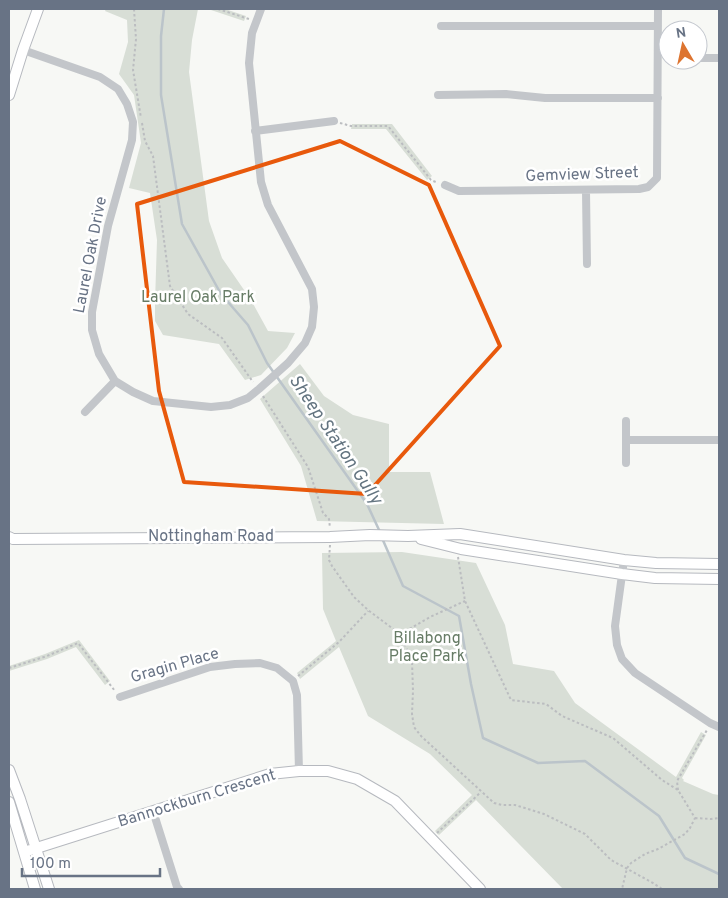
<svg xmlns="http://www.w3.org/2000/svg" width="728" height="898" font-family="Overpass,sans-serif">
<rect width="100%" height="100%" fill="#f7f8f5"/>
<path fill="#d8ded6" d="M106,9h92l-6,31 -3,32 20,149 13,37 29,42 17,31 27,2 -8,15 -26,27 -16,5 -26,-36 -56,-9 -8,-14v-19l2,-62 -7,-47 -21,-5 12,-45 -7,-48 -15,-21 9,-32 -1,-22 -22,-9z
M208,9h17l21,7 -2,5z
M352,124h40l40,52 -5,4 -41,-51h-35z
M300,364l24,32 29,19 36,9v48h41l14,52 -127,-3 -16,-55 -41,-67z
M402,552l74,11 29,62 8,39 41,7 21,32 101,74 25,-45 5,3 -24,43 2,2 -1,1 30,13 6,1v94h-156l-87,-89 -37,35 -4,-4 37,-36 -42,-41 -62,-38 -29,-69 -39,32 -3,-6 39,-32 -13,-32 -1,-56z
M79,640l31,41 -5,4 -29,-38 -29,12 -38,12v-5l36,-12z"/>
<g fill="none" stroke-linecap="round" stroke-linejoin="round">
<path stroke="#bbc4ca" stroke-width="2.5" d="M164,9l-3,27v59l21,129 39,70 27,31 19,38 100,141 13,28
M382,538l21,48 56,30 12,68 12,54 55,25 47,-2 74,55 26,42 34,16"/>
<g stroke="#b6b9bf" stroke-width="12">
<path id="secondary" d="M9,95l14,-45 15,-41
M9,537l4,2 317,-2 40,-2 38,1 52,-2 164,26 32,3 63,1
M421,539l40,10 161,25 33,4 64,1
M9,770l11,29 29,90
M9,802l26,87
M24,852l246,-78 29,-3h29l29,8 38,22 85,88"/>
</g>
<path stroke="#bbbdc0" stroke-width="2" stroke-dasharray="2.5 2.5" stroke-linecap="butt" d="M134,9l2,30 -3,31 8,48
M218,9l31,10
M142,123l3,18 8,15 17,130 18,28 34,24 31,44
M340,123l11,3h37l43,54 7,3
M263,396l45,71 15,46 6,6 1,9
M330,545l-1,15 3,6 22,31 14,13 32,24 12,27 1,30 -1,23 2,13 7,9 73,67 8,2h13l29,9 41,20 26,26 42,23 9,6
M458,557l7,44 46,99 35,4 16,12 51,22 49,42 16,10 17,28 -5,10 -5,6 -27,15 -13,5 -14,9 -4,5 -5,21
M401,634l29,-17 35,-16
M9,668l38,-12 31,-13 37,48
M298,676l41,-34 29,-31
M678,790l-1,-9 30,-51
M695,818l16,1 8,-1
M437,833l44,-41"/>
<path stroke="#c3c6ca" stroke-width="8" d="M441,26h217
M23,50l77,27 18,12 9,15 6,18 -1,18 -24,86 -16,86v18l7,24 16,27 18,11 20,9 58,6 19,-2 18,-7 11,-9 29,-26 17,-20 7,-16 2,-20 -2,-18 -44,-84 -7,-23 -12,-119 3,-30 9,-24
M698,58h21
M438,95l68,-1 39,4h113
M255,131l79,-10
M445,185l14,6 180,-2 9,-2 9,-9 1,-169
M586,191l1,73
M85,412l30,-31
M626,440h93
M626,463v-42
M624,560l-9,66 2,19 5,14 13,14 75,50 9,4
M120,697l90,-30 25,-3 25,-1 17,5 16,13 4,14 2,76
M153,811l24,76 2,2"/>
<use href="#secondary" stroke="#fff" stroke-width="10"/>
</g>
<path fill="none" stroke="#e8590c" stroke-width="4" stroke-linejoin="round" d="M340,141l89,44 71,161 -133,148 -183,-12 -25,-91 -22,-187z"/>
<g text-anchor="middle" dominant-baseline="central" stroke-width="5" stroke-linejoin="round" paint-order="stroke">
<g font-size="16" fill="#687385" stroke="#fff">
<text transform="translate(582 175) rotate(-2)">Gemview Street</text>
<text transform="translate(91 255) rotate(-79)">Laurel Oak Drive</text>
<text x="211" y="537">Nottingham Road</text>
<text transform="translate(175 666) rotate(-16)">Gragin Place</text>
<text transform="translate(197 799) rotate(-17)">Bannockburn Crescent</text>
</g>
<g font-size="16" fill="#677c66" stroke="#fff">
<text x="198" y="298">Laurel Oak Park</text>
<text x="427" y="639">Billabong<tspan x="427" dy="18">Place Park</tspan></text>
</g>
<g font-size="18" font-style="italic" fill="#637480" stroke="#fff">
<text transform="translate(335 440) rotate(56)">Sheep Station Gully</text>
</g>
</g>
<rect width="728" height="898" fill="none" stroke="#687385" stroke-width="20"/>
<g transform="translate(683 45) rotate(351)"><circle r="24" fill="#ffffff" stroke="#c3c7ce"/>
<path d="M0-4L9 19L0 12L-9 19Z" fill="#dd7430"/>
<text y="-8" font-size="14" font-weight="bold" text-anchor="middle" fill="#687385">N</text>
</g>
<path d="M22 868v8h138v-8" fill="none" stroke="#687385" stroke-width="2.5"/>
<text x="30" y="868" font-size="15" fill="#687385" stroke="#ffffff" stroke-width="4" paint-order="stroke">100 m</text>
</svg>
